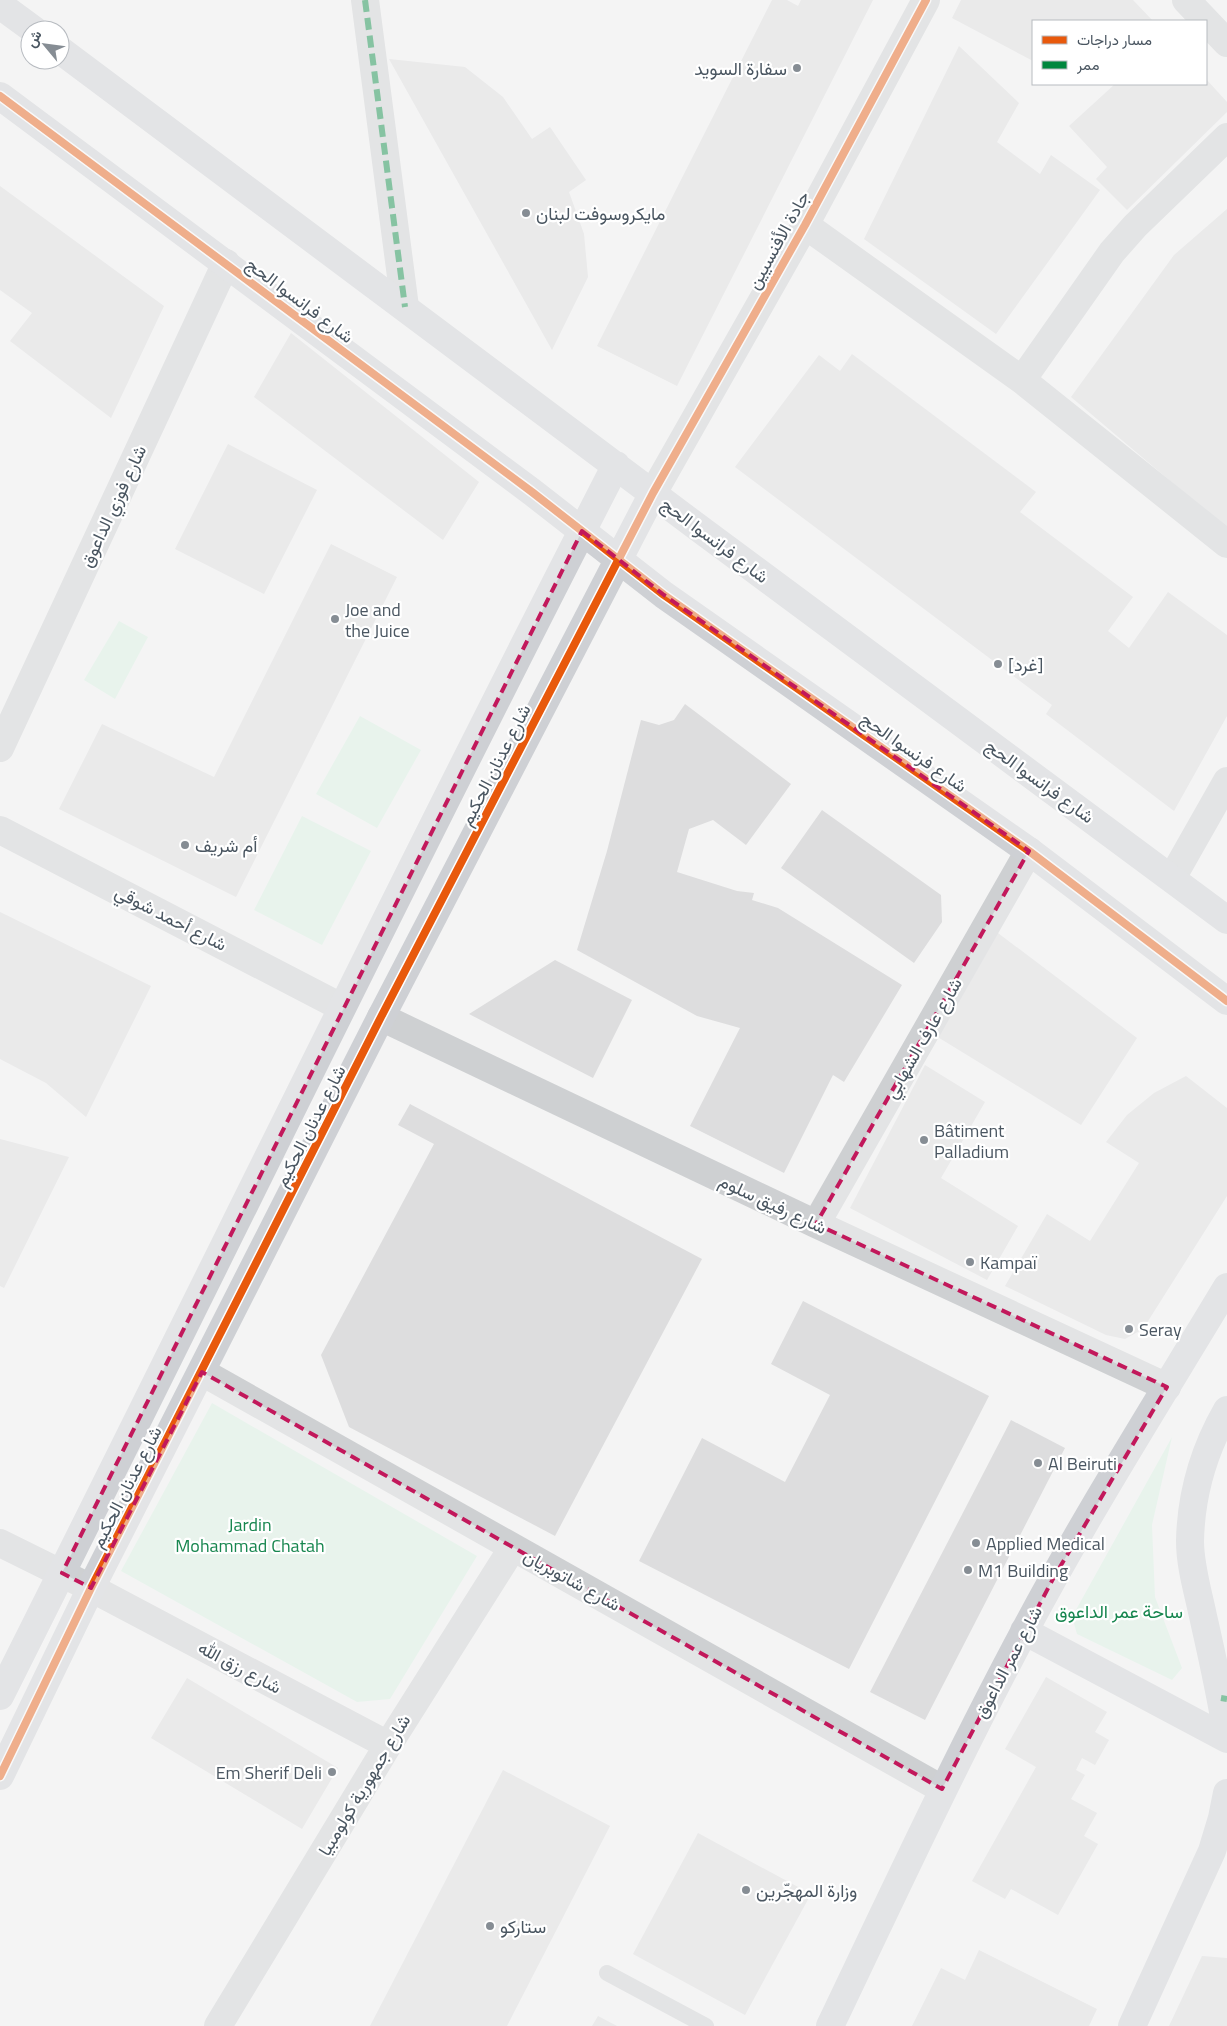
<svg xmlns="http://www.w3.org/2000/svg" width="1227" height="2026" font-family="'Titillium Web',Vazirmatn,sans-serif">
<rect width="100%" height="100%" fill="#f4f4f4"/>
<path fill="#d9f2e3" d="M119,621l29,16 -33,62 -31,-19z
M360,716l61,34 -44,78 -61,-34z
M302,816l69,35 -49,94 -68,-35z
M212,1403l265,153 -87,143 -33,3 -236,-131z
M1172,1437l-20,88 3,72 27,71 -10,12 -95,-46 -5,-17z"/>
<path fill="#ddddde" d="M772,0h15l11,6 3,-6h72l-196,386 -80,-40z
M961,0h172l20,21h-120v40l-81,-43z
M959,46l60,57 -22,39 43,32 11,-19 49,35 -104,144 -132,-95z
M389,59l76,8 38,30 29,42 18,-12 36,53 -17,12 15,42 4,43 -36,73z
M1206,79l21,23v10l-100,98 -31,-31 11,-12 -38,-41 46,-42h91z
M0,186l164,120 -53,112 -101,-77 22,-28 -32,-23z
M1227,209v320l-156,-132 103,-142z
M291,333l188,149 -36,58 -189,-143z
M852,354l184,138 -16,20 113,85 -25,34 21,17 39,-56 59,43v81l-53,95 -128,-97 6,-9 -317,-238 84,-112 21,16z
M228,444l89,46 -53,104 -89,-45z
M331,544l66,33 -161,320 -177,-88 43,-85 112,53z
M685,704l106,80 -45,61 -33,-25 -24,9 -12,43 60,19 17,2 -2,7 26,8 124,77 -58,97 -11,-7 -49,98 -94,-47 50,-98 -43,-12 -120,-66 30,-99 34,-131 18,5 15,-5z
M822,810l119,85 1,27 -28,41 -133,-95z
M0,912l151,74 -65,131 -40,-34 -46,-24z
M994,930l143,108 -56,87 -145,-89z
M555,960l77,40 -39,78 -124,-64z
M925,1065l60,37 -44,76 77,48 -31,54 -137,-72z
M1186,1076l41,32v88l-84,133 -18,10 -19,-4 -101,-49 42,-72 43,27 49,-78 -33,-21 21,-27 27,-22z
M410,1104l292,155 -147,277 -206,-109 -28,-72 113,-211 -36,-19z
M0,1139l69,18 -65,131 -4,-2z
M803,1301l186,95 -140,273 -210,-108 63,-123 83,44 45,-87 -59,-31z
M1011,1420l54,28 -140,272 -55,-28z
M1046,1677l61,35 -12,20 14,8 -14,25 -13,-7 -6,12 9,5 -14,24 26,14 -13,23 14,8 -40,71 -47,-26 -6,10 -33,-18 64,-114 -31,-18z
M187,1678l151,90 -36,61 -151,-91z
M503,1770l107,56 -103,200h-137z
M698,1833l113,61 -66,121 -112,-61z
M979,1950l118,59 -8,17h-177l29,-58 24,12z
M1202,1956l25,2v68h-58z
M598,2016l19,10h-25z"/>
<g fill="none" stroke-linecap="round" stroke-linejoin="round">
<path stroke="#ced0d2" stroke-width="16" d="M607,1973l99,53"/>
<path stroke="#ced0d2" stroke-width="28" d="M365,0l40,307
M1186,0l41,43
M805,225l217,155 205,164
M1022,380l90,-128 23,-26 92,-89
M653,493l152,-268 121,-225
M0,748l226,-485
M0,830l341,177
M1172,878l55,-97
M381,1017l435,207 351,163
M816,1224l213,-373
M202,1372l740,417
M0,1543l91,45 297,157
M218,2026l170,-281 125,-198"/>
<path stroke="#ced0d4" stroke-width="28" d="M0,5l34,25
M60,50l644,482 523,388
M0,96l532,396 132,103 365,256 198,150
M1227,1410c-23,40 -36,84 -37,131 0,25 8,51 13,75 9,40 18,79 24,119
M1024,1631l203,108
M0,1696c206,-410 406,-823 616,-1231
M0,1776l91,-188 290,-571 272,-524
M830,2026c63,-132 125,-265 194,-394 62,-117 135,-232 203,-345
M1132,2026l80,-175 10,-33 5,-25"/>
<path stroke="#00873e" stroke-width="6" stroke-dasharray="12 6" stroke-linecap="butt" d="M365,0l40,307
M1221,1698l6,1"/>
<g stroke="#fff" stroke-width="11">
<path id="cycleway" d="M0,96l532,396 132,103 365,256 198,150
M0,1776l91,-188 290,-571 272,-524 152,-268 121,-225"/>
</g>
<use href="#cycleway" stroke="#e8590c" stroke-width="8"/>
</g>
<path d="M0 0H1227V2026H0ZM582,531l82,64 365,256 -213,373 351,163 -113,190 -112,212 -740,-417 -111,216 -29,-15z" fill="#f4f4f4" fill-opacity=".55" fill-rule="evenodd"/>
<path fill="none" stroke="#c2185b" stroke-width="4" stroke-dasharray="10 6" stroke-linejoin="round" d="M582,531l82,64 365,256 -213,373 351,163 -113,190 -112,212 -740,-417 -111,216 -29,-15z"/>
<g fill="#868d94" stroke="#fff" stroke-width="2">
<circle cx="797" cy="68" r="5"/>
<circle cx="526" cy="213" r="5"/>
<circle cx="335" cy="619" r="5"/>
<circle cx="998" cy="664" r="5"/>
<circle cx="185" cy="845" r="5"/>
<circle cx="924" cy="1140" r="5"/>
<circle cx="970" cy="1262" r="5"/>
<circle cx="1129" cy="1329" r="5"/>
<circle cx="1038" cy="1463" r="5"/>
<circle cx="976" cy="1543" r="5"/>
<circle cx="968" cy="1570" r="5"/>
<circle cx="332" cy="1772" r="5"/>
<circle cx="746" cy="1890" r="5"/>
<circle cx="490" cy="1926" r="5"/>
</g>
<g text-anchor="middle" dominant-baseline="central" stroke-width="4.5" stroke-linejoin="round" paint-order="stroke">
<g font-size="18" fill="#4a5661" stroke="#fff" text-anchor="start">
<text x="787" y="68" text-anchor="end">سفارة السويد</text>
<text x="536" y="213">مايكروسوفت لبنان</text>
<text x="345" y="609">Joe and<tspan x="345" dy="21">the Juice</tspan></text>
<text x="1008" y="664">[غرد]</text>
<text x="195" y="845">أم شريف</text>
<text x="934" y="1130">Bâtiment<tspan x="934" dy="21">Palladium</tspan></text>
<text x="980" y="1262">Kampaï</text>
<text x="1139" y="1329">Seray</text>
<text x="1048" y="1463">Al Beiruti</text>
<text x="986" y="1543">Applied Medical</text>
<text x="978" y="1570">M1 Building</text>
<text x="322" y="1772" text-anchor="end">Em Sherif Deli</text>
<text x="756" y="1890">وزارة المهجّرين</text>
<text x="500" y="1926">ستاركو</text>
</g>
<g font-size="18" fill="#4a5661" stroke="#fff">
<text transform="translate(778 240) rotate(-61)">جادة الأفنسيين</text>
<text transform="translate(300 300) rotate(37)">شارع فرانسوا الحج</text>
<text transform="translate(113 506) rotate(-65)">شارع فوزي الداعوق</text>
<text transform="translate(715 540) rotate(37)">شارع فرانسوا الحج</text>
<text transform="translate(914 752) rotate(35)">شارع فرنسوا الحج</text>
<text transform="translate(495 765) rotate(-63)">شارع عدنان الحكيم</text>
<text transform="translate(1040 781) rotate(36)">شارع فرانسوا الحج</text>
<text transform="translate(171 918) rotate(27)">شارع أحمد شوقي</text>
<text transform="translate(923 1038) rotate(-60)">شارع عارف الشهابي</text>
<text transform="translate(310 1126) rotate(-63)">شارع عدنان الحكيم</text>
<text transform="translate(773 1204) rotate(25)">شارع رفيق سلوم</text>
<text transform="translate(126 1487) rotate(-63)">شارع عدنان الحكيم</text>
<text transform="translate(572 1580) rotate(29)">شارع شاتوبريان</text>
<text transform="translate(1008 1662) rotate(-62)">شارع عمر الداعوق</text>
<text transform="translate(240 1667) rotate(28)">شارع رزق الله</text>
<text transform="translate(364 1785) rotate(-59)">شارع جمهورية كولومبيا</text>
</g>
<g font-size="18" fill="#17864f" stroke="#fff">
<text x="250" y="1524">Jardin<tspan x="250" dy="21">Mohammad Chatah</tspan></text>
<text x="1119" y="1611">ساحة عمر الداعوق</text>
</g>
</g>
<rect x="1032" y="20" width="175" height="65" fill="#ffffff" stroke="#b7bbc0"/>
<rect x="1042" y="36" width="25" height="8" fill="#e8590c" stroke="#b7bbc0"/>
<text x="1077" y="45" font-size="15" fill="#4a5661">مسار دراجات</text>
<rect x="1042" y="61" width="25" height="8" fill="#00873e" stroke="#b7bbc0"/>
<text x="1077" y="70" font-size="15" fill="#4a5661">ممر</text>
<g transform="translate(45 45) rotate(299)"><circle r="24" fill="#ffffff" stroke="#b7bbc0"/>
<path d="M0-4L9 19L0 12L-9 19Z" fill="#868d94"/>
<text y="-8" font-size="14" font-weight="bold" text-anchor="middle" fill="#4a5661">ش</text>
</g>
</svg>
